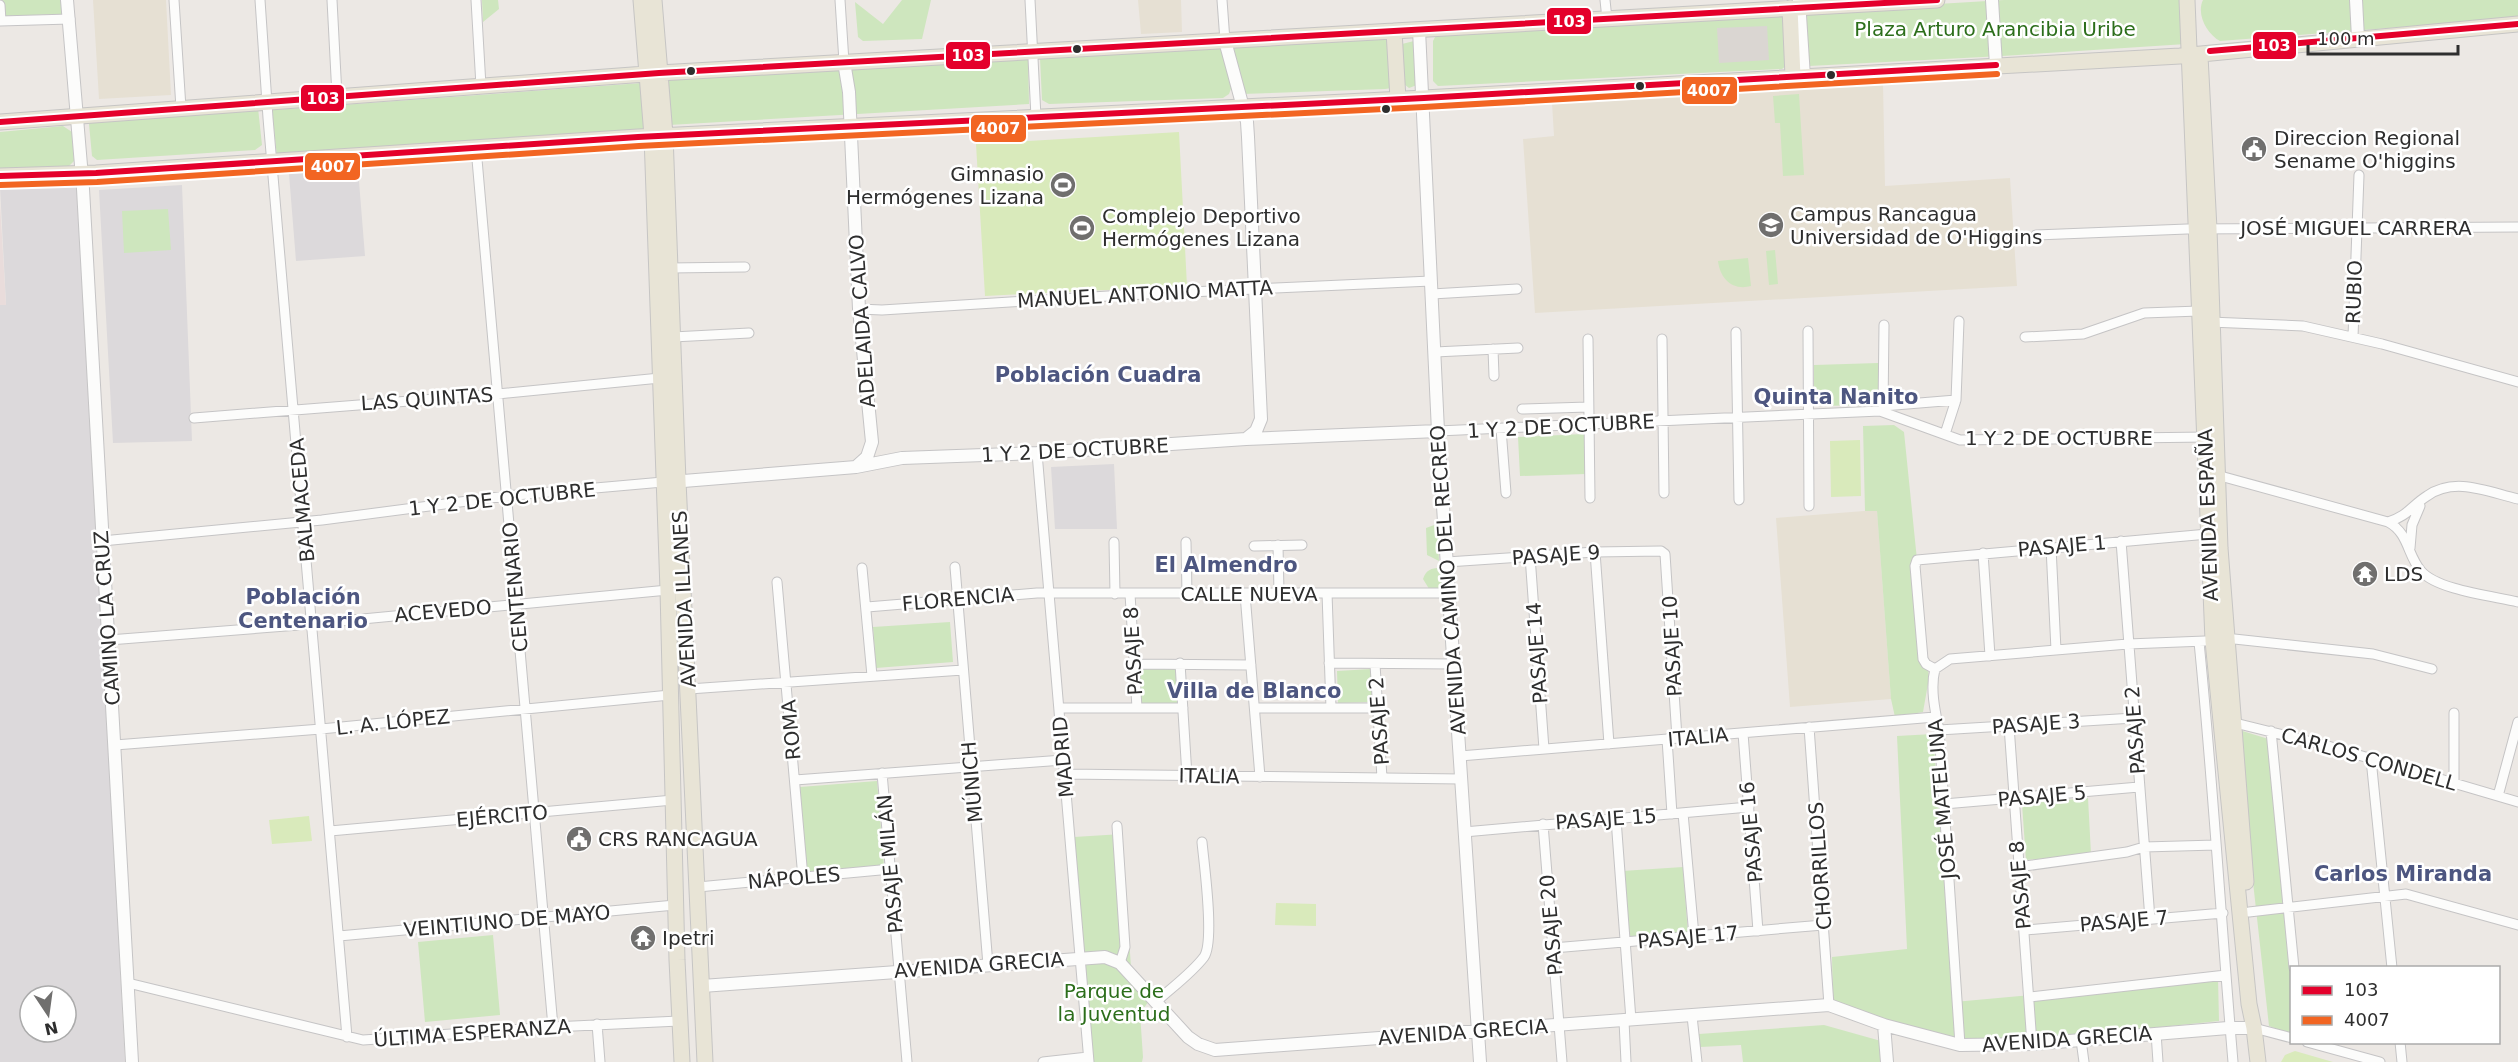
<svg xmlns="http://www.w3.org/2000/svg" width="2518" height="1062" font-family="'DejaVu Sans',sans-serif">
<rect width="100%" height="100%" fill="#ece8e4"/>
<path fill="#dcd9db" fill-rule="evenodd" d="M358,169l7,87 -69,5 -7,-87z
M182,185l10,256 -79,2 -14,-253z
M79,186l46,876h-125v-757h6l-6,-118zM30,996h36v36h-36z
M1114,464l3,65h-62l-4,-62z"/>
<path fill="#e6e0d3" d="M93,0h73l5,95 -72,4z
M1138,0h43l1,32 -41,2z
M1883,83l2,103 125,-8 7,108 -482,27 -12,-174 31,-3 -2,-33z
M1877,510l14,189 -101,8 -14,-189z"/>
<path fill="#e9dcdb" d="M0,203l6,102h-6z"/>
<path fill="#cee6be" d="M3,0h61v14l-60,2z
M482,0h16l1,9 -16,13z
M902,0h29l-9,39 -59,2 -5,-4 -3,-35 28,22z
M2004,0h177v20l5,24 -184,12 -193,10 -4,-54z
M2203,0h315v18l-298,23c-13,-7 -24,-27 -17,-41z
M1786,14v52l-4,3 -344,17 -5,-5v-40l3,-6z
M1384,36l4,4 4,48 -7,1 -143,5 -11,-51z
M1414,41l3,44 -8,3 -5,-4 -2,-40z
M1216,46l6,3 10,37 -3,8 -6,4 -174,6 -7,-4 -2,-42z
M1028,56l1,48 -360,21 -5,-48z
M642,83l4,50 -369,24 -5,-47z
M1799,94l5,81 -21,1 -3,-53h-5l-2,-27z
M258,108l4,37 -7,5 -158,10 -5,-4 -3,-32 6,-5z
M63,126l9,6 2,29 -5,5 -69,3v-37z
M168,209l3,41 -47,3 -2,-42z
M1775,250l3,34 -9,1 -3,-34z
M1748,258l3,28c-18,5 -31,-7 -33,-25z
M1878,363v42l-64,1v-41z
M1894,425l10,7 25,246 -6,34 -28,5 -4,-18 -14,-188h-12l-2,-85z
M1584,434l2,40 -66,2 -2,-39z
M1437,524l2,37 -12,-6 -1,-27z
M1440,568l2,24h-11l-8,-13c3,-9 8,-11 17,-11z
M950,622l3,40 -77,6 -3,-41z
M1178,667v38h-38v-37z
M1371,669l1,33 -34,1 -1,-32z
M2236,729l39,12 17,227 -1,66 -22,-8z
M1933,734l21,268 264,-24 1,43 -194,20 -62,1 -78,-19 -52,-19 -1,-47 75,-8 -10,-213z
M877,781l7,85 -77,6 -7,-85z
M2088,798l3,56 -65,6 -4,-56z
M1122,834l10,148 17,19 -9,12 3,44 -1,5h-49l-19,-225z
M1683,867l5,67 -62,5 -4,-68z
M493,935l7,80 -75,7 -7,-80z
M1824,1025l57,16 2,21h-140l-2,-17 -41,2 -1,-13z"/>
<path fill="#d9eabb" d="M1179,132l8,154 -202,10 -9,-152z
M1860,440l1,56 -30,1 -1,-56z
M309,816l3,25 -40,3 -3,-24z
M1276,903l40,1v22l-41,-1z
M2295,1051l38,11h-52l4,-7z"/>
<path fill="#dad6d2" d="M1767,26l2,34 -50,3 -2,-35z"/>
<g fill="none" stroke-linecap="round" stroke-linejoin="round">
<g stroke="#c5c4c5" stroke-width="11">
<path id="minor" d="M174,0l7,108
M260,0l8,118 79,919
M332,0l5,96
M476,0l5,86
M840,0l4,62
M1030,0l6,117
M1222,0l3,41
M1605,0l2,19
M0,5l1,16
M0,21l70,-2
M476,148l77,879
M2036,235l151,-6 331,-2
M670,268l75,-1
M1432,294l85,-5
M859,309l23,1 242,-15 307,-14
M2210,322l93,4 79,18 136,38
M1808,331l1,175
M1736,332l3,168
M673,337l76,-4
M2025,337l58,-3 61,-21 55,-2
M2353,337l6,-162
M1588,339l2,159
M1662,339l2,154
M1493,349l1,27
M1435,352l83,-4
M1883,406l73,-6 3,-79
M1522,409l66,-2
M1883,410l1,-85
M194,418l304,-24 162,-16
M1501,429l5,64
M1438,431l442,-20 80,29 247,-3
M1945,434l11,-34
M1037,453l52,609
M2213,474l175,48c21,11 19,33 33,49 16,19 72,25 97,31
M2388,522c20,-6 23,-16 39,-26 28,-20 61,-4 91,3
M102,541l220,-21 184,-24 157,-14
M2121,541l29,378
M1114,542l1,52
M1186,542l1,52
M1278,545l1,48
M1254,546l48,-1
M2051,547l5,103
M2410,548l2,-23 8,-19
M1595,552l14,192
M1983,553l7,103
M1530,556l14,193
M1447,562l148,-10 66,-1 4,3 12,184
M955,567l33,398
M862,568l10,108
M777,582l26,296
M1327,593l4,115
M1130,594l7,114
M1245,594l15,183
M867,607l170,-14h412
M2225,638l148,16 59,15
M109,640l190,-15 369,-35
M2199,642c14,140 22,280 34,420
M1180,663l7,113
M1329,663l125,1
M1134,664l117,1
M1375,664l7,114
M1935,669l-9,-5 -3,-5 -8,-93 2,-6 291,-26
M1935,669c-5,19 0,42 4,61l21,315
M1935,669l15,-10 178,-15 77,-3
M689,689l274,-19
M1059,708h124
M1255,708h122
M2231,722l97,24 190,56
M2009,726l23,318
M1809,727l20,278
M1939,730l195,-12
M2271,731l23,237
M1743,733l15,198
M1667,739l5,75
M115,745l206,-16 349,-34
M1460,756l475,-39
M2371,759l21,209
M882,773l25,289
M1065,774l396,5
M795,780l268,-20
M2454,783v-70
M2498,796l20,-74
M1944,804l195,-17
M1683,813l11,123
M1616,819l15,201
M1543,824l19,238
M1117,826l8,121 -5,16
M330,831l343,-31
M1464,832l285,-25
M2018,867l109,-15 17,-5 72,-2
M698,887l193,-18
M2249,912l157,-18 112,31
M2025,930l198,-17
M339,936l336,-31
M1553,948l270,-23
M128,983l235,57 190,-13 126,-6
M2029,997l197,-22
M1156,1002c15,-14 35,-28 48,-45 11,-16 0,-93 -2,-115
M1692,1016l5,46
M1624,1021l2,41
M597,1024l3,38
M2254,1028l38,10
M2156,1033l2,29
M2081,1040l3,22
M2307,1042l73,20
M2400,1042l2,20
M1043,1062l45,-5"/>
</g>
<g stroke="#c5c4c5" stroke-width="14">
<path id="tertiary" d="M67,0l16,189 49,873
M1799,0l5,77
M1992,0l4,65
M2356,0l2,38
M1419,30l19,401 42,631
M1225,41l22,81 1,15 13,282 -5,12 -10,8
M844,62l5,30 10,217 13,133 -5,15 -10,9
M671,482l185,-15 46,-9 135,-5 209,-14 192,-8
M702,986l403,-29 15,6 68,74 10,7 17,6 614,-45 55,20 76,20 72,-1 196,-16h26
M1884,1025l3,37"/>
</g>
<g stroke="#c6c5c4" stroke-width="17">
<path id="primary" d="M641,0l11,136 16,454 9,370 5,102
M654,0l11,135 13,346 27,581
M2187,0l26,641 36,363 5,24 4,34
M1790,8l3,69
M1394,31l4,68
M2200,56l9,173 11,319 26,334
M0,122l659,-49 1278,-73
M0,176l96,-3 542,-36 786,-39 756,-42 338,-32"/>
</g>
<use href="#minor" stroke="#fcfcfb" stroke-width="9"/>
<use href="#tertiary" stroke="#fcfcfb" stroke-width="12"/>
<use href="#primary" stroke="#e8e4d6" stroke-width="15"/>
<g stroke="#fff" stroke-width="10">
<path id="bus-1" d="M2210,51l308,-27
M0,122l659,-49 1278,-73
M0,176l96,-3 542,-36 786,-39 572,-33"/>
</g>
<g stroke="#fff" stroke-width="10">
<path id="bus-2" d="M0,185l97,-3 542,-36 785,-39 573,-33"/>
</g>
<use href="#bus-1" stroke="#e4002b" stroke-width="6"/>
<use href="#bus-2" stroke="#f26522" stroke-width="6"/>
</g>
<defs>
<g id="civic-disc" transform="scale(1.35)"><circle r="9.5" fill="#706f6e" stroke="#fff"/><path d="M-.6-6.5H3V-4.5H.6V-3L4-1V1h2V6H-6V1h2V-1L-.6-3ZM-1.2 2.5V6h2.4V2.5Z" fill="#fff"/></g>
<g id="stadium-disc" transform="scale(1.35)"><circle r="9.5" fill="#706f6e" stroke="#fff"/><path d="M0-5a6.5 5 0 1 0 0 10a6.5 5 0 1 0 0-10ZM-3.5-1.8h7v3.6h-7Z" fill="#fff"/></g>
<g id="university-disc" transform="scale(1.35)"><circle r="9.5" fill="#706f6e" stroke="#fff"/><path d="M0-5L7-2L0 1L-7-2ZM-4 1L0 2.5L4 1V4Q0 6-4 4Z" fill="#fff"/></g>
<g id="temple-disc" transform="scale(1.35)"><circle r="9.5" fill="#706f6e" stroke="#fff"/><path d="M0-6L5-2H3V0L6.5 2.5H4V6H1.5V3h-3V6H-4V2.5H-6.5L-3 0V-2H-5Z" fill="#fff"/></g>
</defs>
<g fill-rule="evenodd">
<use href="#civic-disc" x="2254" y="149"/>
<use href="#stadium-disc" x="1063" y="185"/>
<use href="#university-disc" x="1771" y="225"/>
<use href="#stadium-disc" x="1082" y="228"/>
<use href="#temple-disc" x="2365" y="574"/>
<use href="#civic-disc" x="579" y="839"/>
<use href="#temple-disc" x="643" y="938"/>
</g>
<g fill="#2e2e2e" stroke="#fff" stroke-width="2">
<circle cx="1077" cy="49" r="5"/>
<circle cx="691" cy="71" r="5"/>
<circle cx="1831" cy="75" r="5"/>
<circle cx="1640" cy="86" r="5"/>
<circle cx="1386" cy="109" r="5"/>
</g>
<g text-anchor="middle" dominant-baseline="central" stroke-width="5" stroke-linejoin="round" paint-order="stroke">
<g font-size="20" fill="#2c6e1b" stroke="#fff">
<text x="1995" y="29">Plaza Arturo Arancibia Uribe</text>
<text x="1114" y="991">Parque de<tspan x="1114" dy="23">la Juventud</tspan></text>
</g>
<g font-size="20" fill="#2e2e2e" stroke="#fff" text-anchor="start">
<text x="2274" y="138">Direccion Regional<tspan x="2274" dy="23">Sename O'higgins</tspan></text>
<text x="1044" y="174" text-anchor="end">Gimnasio<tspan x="1044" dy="23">Hermógenes Lizana</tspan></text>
<text x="1790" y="214">Campus Rancagua<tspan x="1790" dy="23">Universidad de O'Higgins</tspan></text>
<text x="1102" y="216">Complejo Deportivo<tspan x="1102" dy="23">Hermógenes Lizana</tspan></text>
<text x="2384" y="574">LDS</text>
<text x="598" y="839">CRS RANCAGUA</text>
<text x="662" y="938">Ipetri</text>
</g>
<g font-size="20" fill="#2e2e2e" stroke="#fff">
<text x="2356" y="228">JOSÉ MIGUEL CARRERA</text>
<text transform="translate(2354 292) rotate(-88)">RUBIO</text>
<text transform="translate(1145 294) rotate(-3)">MANUEL ANTONIO MATTA</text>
<text transform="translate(862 321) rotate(-94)">ADELAIDA CALVO</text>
<text transform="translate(427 399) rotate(-4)">LAS QUINTAS</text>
<text transform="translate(1561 426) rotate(-3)">1 Y 2 DE OCTUBRE</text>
<text x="2059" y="438">1 Y 2 DE OCTUBRE</text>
<text transform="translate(1075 450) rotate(-3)">1 Y 2 DE OCTUBRE</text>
<text transform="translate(502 499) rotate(-6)">1 Y 2 DE OCTUBRE</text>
<text transform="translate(302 500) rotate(-95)">BALMACEDA</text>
<text transform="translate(2208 515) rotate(-92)">AVENIDA ESPAÑA</text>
<text transform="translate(2062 546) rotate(-5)">PASAJE 1</text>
<text transform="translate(1556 555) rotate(-4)">PASAJE 9</text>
<text transform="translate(1448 580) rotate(-94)">AVENIDA CAMINO DEL RECREO</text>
<text transform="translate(515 587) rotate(-95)">CENTENARIO</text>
<text x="1249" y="594">CALLE NUEVA</text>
<text transform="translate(684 599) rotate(-93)">AVENIDA ILLANES</text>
<text transform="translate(958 599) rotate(-5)">FLORENCIA</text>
<text transform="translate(443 611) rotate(-5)">ACEVEDO</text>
<text transform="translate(107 618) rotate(-94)">CAMINO LA CRUZ</text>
<text transform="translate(1672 646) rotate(-93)">PASAJE 10</text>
<text transform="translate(1133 651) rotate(-93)">PASAJE 8</text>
<text transform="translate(1537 653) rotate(-94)">PASAJE 14</text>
<text transform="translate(1379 721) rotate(-94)">PASAJE 2</text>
<text transform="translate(393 722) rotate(-6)">L. A. LÓPEZ</text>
<text transform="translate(2036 724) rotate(-4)">PASAJE 3</text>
<text transform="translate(791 730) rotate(-95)">ROMA</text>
<text transform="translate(2135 730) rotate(-94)">PASAJE 2</text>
<text transform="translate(1698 737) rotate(-5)">ITALIA</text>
<text transform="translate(1063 757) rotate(-95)">MADRID</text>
<text transform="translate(2369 759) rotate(16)">CARLOS CONDELL</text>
<text transform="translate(1209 776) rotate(1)">ITALIA</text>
<text transform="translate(972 782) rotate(-95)">MÚNICH</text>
<text transform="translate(2042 796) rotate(-5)">PASAJE 5</text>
<text transform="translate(1942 799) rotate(-95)">JOSÉ MATELUNA</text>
<text transform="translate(502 816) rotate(-5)">EJÉRCITO</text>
<text transform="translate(1606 819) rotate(-4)">PASAJE 15</text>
<text transform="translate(1751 832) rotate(-95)">PASAJE 16</text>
<text transform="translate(890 864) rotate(-95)">PASAJE MILÁN</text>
<text transform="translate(1820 866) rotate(-94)">CHORRILLOS</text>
<text transform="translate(794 878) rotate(-5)">NÁPOLES</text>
<text transform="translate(2020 885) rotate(-95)">PASAJE 8</text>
<text transform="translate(507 921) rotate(-5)">VEINTIUNO DE MAYO</text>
<text transform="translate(2124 921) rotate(-5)">PASAJE 7</text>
<text transform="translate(1551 925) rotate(-95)">PASAJE 20</text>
<text transform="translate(1688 937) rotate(-5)">PASAJE 17</text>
<text transform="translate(979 965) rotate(-4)">AVENIDA GRECIA</text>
<text transform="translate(1463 1032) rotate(-4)">AVENIDA GRECIA</text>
<text transform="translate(472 1033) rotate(-4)">ÚLTIMA ESPERANZA</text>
<text transform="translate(2067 1039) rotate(-4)">AVENIDA GRECIA</text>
</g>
<g font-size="21" font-weight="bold" fill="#4d5680" stroke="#fff">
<text x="1098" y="375">Población Cuadra</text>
<text x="1836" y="397">Quinta Nanito</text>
<text x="1226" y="565">El Almendro</text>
<text x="303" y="597">Población<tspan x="303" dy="24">Centenario</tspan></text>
<text x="1254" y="691">Villa de Blanco</text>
<text x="2403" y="874">Carlos Miranda</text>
</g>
</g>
<g stroke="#fff" stroke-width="2">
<rect x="1546" y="7" width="46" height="28" rx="6" fill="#e4002b"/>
<rect x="2252" y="31" width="45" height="29" rx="6" fill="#e4002b"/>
<rect x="945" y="41" width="46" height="29" rx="6" fill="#e4002b"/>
<rect x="1681" y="76" width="57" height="29" rx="6" fill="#f26522"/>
<rect x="300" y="84" width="45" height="28" rx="6" fill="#e4002b"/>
<rect x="970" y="114" width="57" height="29" rx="6" fill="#f26522"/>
<rect x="304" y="152" width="57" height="29" rx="6" fill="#f26522"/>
</g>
<g font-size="16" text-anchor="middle" font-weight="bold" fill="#fff">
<text x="1569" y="27">103</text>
<text x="2274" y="51">103</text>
<text x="968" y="61">103</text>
<text x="1709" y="96">4007</text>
<text x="323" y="104">103</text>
<text x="998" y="134">4007</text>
<text x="333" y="172">4007</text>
</g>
<rect x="2290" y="966" width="210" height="78" fill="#ffffff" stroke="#ababab" stroke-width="1.5"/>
<rect x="2302" y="986" width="30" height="9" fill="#e4002b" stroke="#ababab" stroke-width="1.5"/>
<text x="2344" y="996" font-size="18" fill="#2e2e2e">103</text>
<rect x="2302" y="1016" width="30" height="9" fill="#f26522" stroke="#ababab" stroke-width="1.5"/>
<text x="2344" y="1026" font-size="18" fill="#2e2e2e">4007</text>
<g transform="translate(48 1014) rotate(167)"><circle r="28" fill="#ffffff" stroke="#ababab" stroke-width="1.5"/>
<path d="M0-4.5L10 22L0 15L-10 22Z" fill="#706f6e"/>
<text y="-9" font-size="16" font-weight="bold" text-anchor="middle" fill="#2e2e2e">N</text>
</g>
<path d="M2308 45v9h150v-9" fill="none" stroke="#2e2e2e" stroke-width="3"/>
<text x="2317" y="45" font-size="18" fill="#2e2e2e" stroke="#ffffff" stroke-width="4.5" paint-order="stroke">100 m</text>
</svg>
